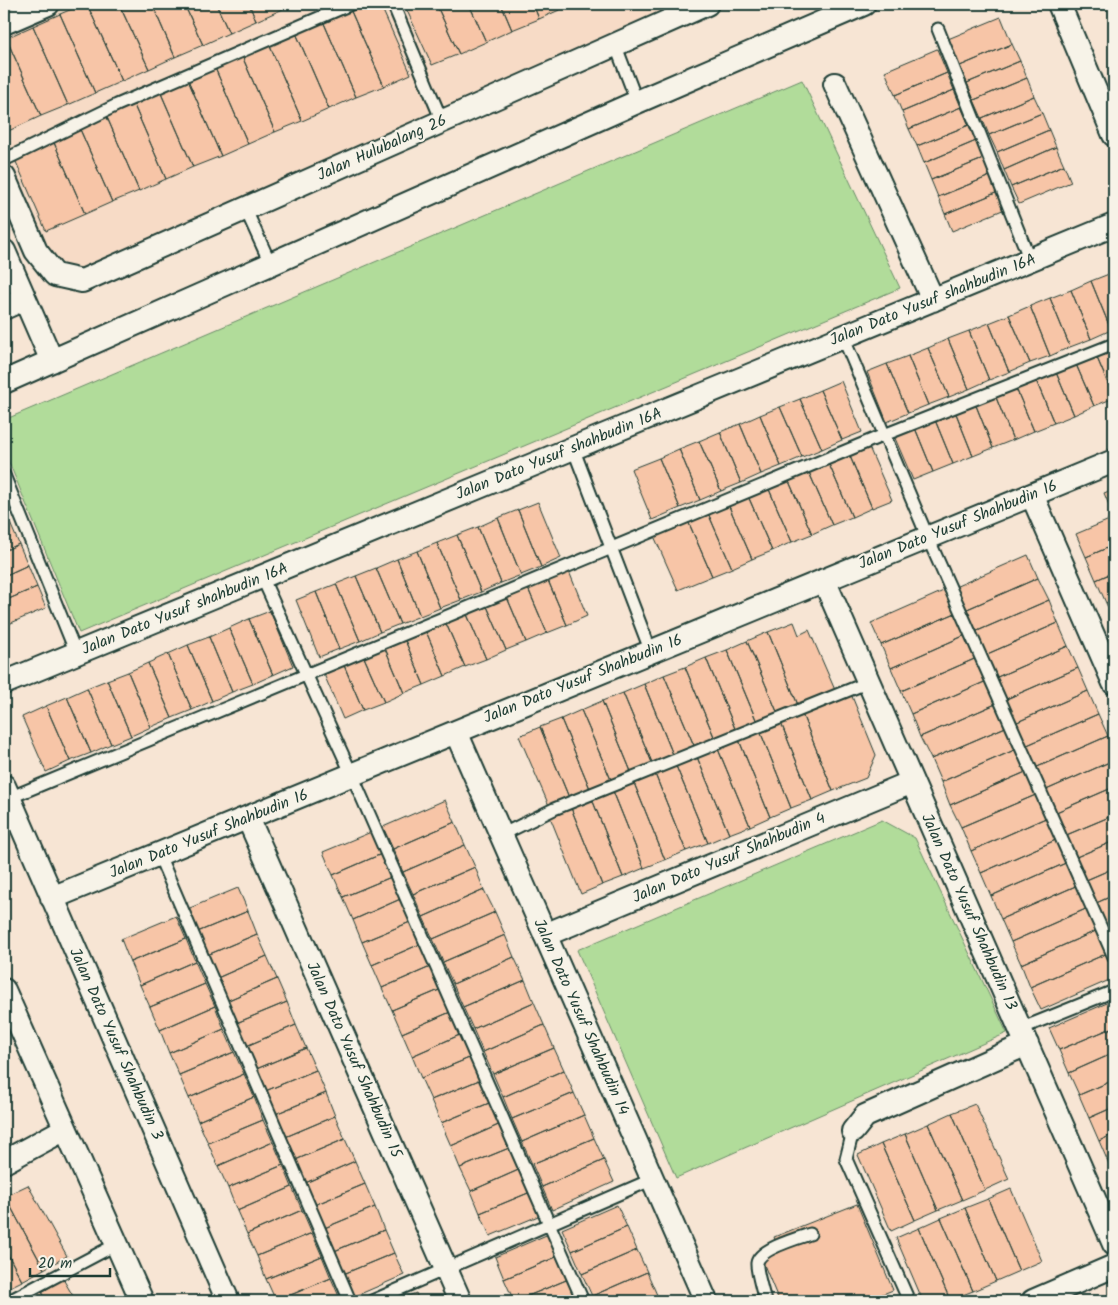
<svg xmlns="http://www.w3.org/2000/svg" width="1118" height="1305" font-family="Kalam,sans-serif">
<rect width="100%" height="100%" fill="#f7e5d4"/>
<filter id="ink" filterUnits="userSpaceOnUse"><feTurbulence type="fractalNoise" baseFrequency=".02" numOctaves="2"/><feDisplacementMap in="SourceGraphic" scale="10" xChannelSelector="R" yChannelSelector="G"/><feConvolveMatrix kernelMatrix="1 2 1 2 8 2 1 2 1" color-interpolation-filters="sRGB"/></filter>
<g filter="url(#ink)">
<path fill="#f7dbc6" d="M70,4h612l-600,267 -21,-5 -16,-18 -41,-94v-121z"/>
<path fill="#b1dc9a" stroke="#688c67" d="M802,80l98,208 -821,345 -75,-183v-30z
M882,820l33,18 92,195 -331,145 -99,-228z"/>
<path fill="#f7c5a7" stroke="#1f3d34" d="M84,4h3l35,77 -27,12 -35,-79z
M87,4h32l30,65 -27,12z
M119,4h33l23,53 -26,12z
M152,4h32l19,41 -28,12z
M184,4h32l13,29 -26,12z
M216,4h33l7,17 -27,12z
M249,4h32l2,5 -27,12z
M364,4h16l31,70 -27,12 -34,-77z
M404,4h32l23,50 -27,11z
M436,4h33l17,38 -27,12z
M469,4h32l11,26 -26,12z
M501,4h32l6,15 -27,11z
M533,4h32l1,3 -27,12z
M350,9l34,77 -28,11 -33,-76z
M60,14l35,79 -27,12 -35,-79z
M1001,17l11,27 -52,22 -12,-27z
M323,21l33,76 -27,12 -33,-76z
M33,26l35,79 -27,11 -35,-78z
M296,33l33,76 -27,12 -33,-77z
M6,38l35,78 -37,17v-94z
M269,44l33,77 -27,11 -33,-76z
M1012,44l8,17 -53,22 -7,-17z
M937,49l10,24 -52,22 -10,-24z
M242,56l33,76 -27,12 -33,-76z
M1020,61l7,17 -53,22 -7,-17z
M215,68l33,76 -27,12 -33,-76z
M947,73l7,17 -52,22 -7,-17z
M1027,78l7,18 -52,22 -8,-18z
M188,80l33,76 -28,11 -33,-76z
M954,90l7,17 -52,22 -7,-17z
M160,91l33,76 -27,12 -33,-76z
M1034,96l8,17 -53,22 -7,-17z
M133,103l33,76 -27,12 -33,-76z
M961,107l8,18 -52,21 -8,-17z
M1042,113l7,17 -52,22 -8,-17z
M106,115l33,76 -27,11 -33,-75z
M969,125l7,16 -52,22 -7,-17z
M79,127l33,75 -27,12 -33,-76z
M1049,130l7,17 -52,23 -7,-18z
M52,138l33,76 -39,17 -33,-76z
M976,141l7,18 -52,21 -7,-17z
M1056,147l8,18 -53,22 -7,-17z
M983,159l7,17 -52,21 -7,-17z
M1064,165l7,17 -52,22 -8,-17z
M990,176l8,16 -53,22 -7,-17z
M998,192l7,17 -53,22 -7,-17z
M1114,272v57l-3,1 -20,-49z
M1091,281l20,49 -20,9 -20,-49z
M1071,290l20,49 -21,8 -20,-49z
M1050,298l20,49 -20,9 -20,-50z
M1030,306l20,50 -20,7 -21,-48z
M1009,315l21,48 -21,9 -20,-49z
M989,323l20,49 -20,8 -20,-49z
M969,331l20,49 -20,9 -21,-50z
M948,339l21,50 -20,8 -21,-49z
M1114,346v52l-19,-45z
M928,348l21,49 -21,8 -20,-49z
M1095,353l19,45 -20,8 -19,-44z
M908,356l20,49 -20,8 -21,-49z
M1075,362l19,44 -20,9 -19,-45z
M887,364l21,49 -21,9 -20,-50z
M1055,370l19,45 -20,8 -19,-45z
M1035,378l19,45 -20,8 -19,-45z
M841,381l21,51 -20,8 -22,-50z
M1015,386l19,45 -21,9 -18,-45z
M820,390l22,50 -20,9 -22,-50z
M995,395l18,45 -20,8 -18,-45z
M800,399l22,50 -20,8 -22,-50z
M975,403l18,45 -20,8 -18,-45z
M780,407l22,50 -21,9 -21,-51z
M955,411l18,45 -20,8 -18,-44z
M760,415l21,51 -20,8 -21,-50z
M935,420l18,44 -20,8 -18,-44z
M740,424l21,50 -20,9 -21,-51z
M915,428l18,44 -20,8 -19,-44z
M720,432l21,51 -20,8 -22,-50z
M699,441l22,50 -21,9 -21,-51z
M868,445l24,55 -20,8 -23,-54z
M679,449l21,51 -20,8 -21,-50z
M849,454l23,54 -20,9 -24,-55z
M659,458l21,50 -28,12 -21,-51z
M828,462l24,55 -20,8 -24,-55z
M808,470l24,55 -20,9 -24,-55z
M788,479l24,55 -20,8 -24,-55z
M768,487l24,55 -20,9 -24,-55z
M1114,489v28l-10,-24z
M748,496l24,55 -20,8 -24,-55z
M538,502l23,56 -20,9 -23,-57z
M728,504l24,55 -20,9 -24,-55z
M518,510l23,57 -20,8 -23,-57z
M708,513l24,55 -20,8 -24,-55z
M498,518l23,57 -20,8 -23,-56z
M1114,518v27l-28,12 -10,-23z
M688,521l24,55 -34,14 -24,-54z
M10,523l9,21 -15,7v-25z
M478,527l23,56 -20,9 -24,-57z
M457,535l24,57 -20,8 -24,-57z
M437,543l24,57 -21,8 -23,-57z
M19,544l9,21 -24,11v-25z
M1114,545v27l-18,8 -10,-23z
M417,551l23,57 -20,8 -23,-57z
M1028,555l10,23 -73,32 -10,-23z
M397,559l23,57 -20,8 -24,-56z
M28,565l9,22 -33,14v-25z
M376,568l24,56 -20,8 -24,-56z
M568,569l19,47 -20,9 -20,-47z
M1114,572v27l-8,4 -10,-23z
M356,576l24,56 -20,9 -24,-57z
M547,578l20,47 -20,8 -20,-47z
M1038,578l11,22 -74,32 -10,-22z
M336,584l24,57 -21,8 -23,-57z
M527,586l20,47 -21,9 -20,-47z
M37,587l9,21 -42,18v-25z
M948,589l10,23 -77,33 -10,-22z
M316,592l23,57 -20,8 -23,-57z
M506,595l20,47 -20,8 -20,-46z
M1114,599v22l-8,-18z
M1049,600l9,23 -73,32 -10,-23z
M486,604l20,46 -20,9 -20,-47z
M270,611l23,55 -20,9 -24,-56z
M466,612l20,47 -21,8 -20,-46z
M958,612l10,22 -77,34 -10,-23z
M249,619l24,56 -20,9 -24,-56z
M445,621l20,46 -20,9 -20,-47z
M794,622l5,13 10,-5 26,60 -37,15 -30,-73z
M1058,623l10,23 -73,32 -10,-23z
M229,628l24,56 -21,8 -23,-55z
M425,629l20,47 -21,9 -20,-47z
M768,632l30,73 -20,9 -31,-73z
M968,634l11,23 -78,34 -10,-23z
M209,637l23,55 -20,9 -24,-56z
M404,638l20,47 -20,8 -20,-47z
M747,641l31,73 -21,8 -30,-72z
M188,645l24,56 -20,9 -24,-56z
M384,646l20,47 -20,9 -21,-47z
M1068,646l10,22 -74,32 -9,-22z
M727,650l30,72 -21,9 -30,-73z
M168,654l24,56 -20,8 -24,-55z
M363,655l21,47 -21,8 -20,-47z
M979,657l10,23 -78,34 -10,-23z
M706,658l30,73 -21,8 -30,-72z
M148,663l24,55 -21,9 -23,-55z
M343,663l20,47 -20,9 -20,-47z
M685,667l30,72 -20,9 -31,-73z
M1078,668l10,23 -73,32 -11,-23z
M128,672l23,55 -20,9 -24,-56z
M664,675l31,73 -21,9 -30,-73z
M107,680l24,56 -20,8 -24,-56z
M989,680l9,23 -78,34 -9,-23z
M644,684l30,73 -21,8 -30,-72z
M87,688l24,56 -20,9 -24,-56z
M1088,691l10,23 -73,32 -10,-23z
M623,693l30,72 -21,9 -30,-73z
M851,694l25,61 -10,23 -33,13 -31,-77z
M67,697l24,56 -21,8 -24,-55z
M602,701l30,73 -20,8 -31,-72z
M998,703l10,23 -77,33 -11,-22z
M46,706l24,55 -24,11 -24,-55z
M581,710l31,72 -21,9 -30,-72z
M802,714l31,77 -21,9 -31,-77z
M1098,714l10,22 -73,32 -10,-22z
M561,719l30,72 -21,9 -30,-73z
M781,723l31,77 -21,8 -31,-77z
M1008,726l11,22 -78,34 -10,-23z
M540,727l30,73 -20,8 -31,-72z
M760,731l31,77 -21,9 -31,-77z
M1108,736l6,15v9l-70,31 -9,-23z
M739,740l31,77 -20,9 -32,-77z
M1019,748l9,23 -78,34 -9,-23z
M718,749l32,77 -21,8 -32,-77z
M697,757l32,77 -21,9 -32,-77z
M1114,760v27l-60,26 -10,-22z
M676,766l32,77 -22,8 -31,-77z
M1028,771l10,23 -77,33 -11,-22z
M655,774l31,77 -21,9 -31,-77z
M634,783l31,77 -21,8 -31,-77z
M1114,787v28l-50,21 -10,-23z
M613,791l31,77 -21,9 -31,-78z
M1038,794l10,23 -77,34 -10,-24z
M592,799l31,78 -21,8 -31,-77z
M445,800l10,22 -62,27 -10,-22z
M571,808l31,77 -21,9 -31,-77z
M1114,815v26l-40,17 -10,-22z
M1048,817l10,22 -77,34 -10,-22z
M455,822l10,23 -62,27 -10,-23z
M376,830l10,22 -53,23 -10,-23z
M1058,839l10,23 -77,34 -10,-23z
M1114,841v27l-30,13 -10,-23z
M465,845l10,22 -62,27 -10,-22z
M386,852l10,23 -53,22 -10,-22z
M1068,862l10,23 -77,34 -10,-23z
M475,867l9,23 -61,27 -10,-23z
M1114,868v27l-20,9 -10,-23z
M396,875l9,22 -52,23 -10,-23z
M1078,885l10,23 -77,34 -10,-23z
M238,888l10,23 -53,22 -10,-23z
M484,890l11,22 -62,27 -10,-22z
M1114,895v27l-10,5 -10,-23z
M405,897l10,23 -53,22 -9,-22z
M1088,908l10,22 -77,34 -10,-22z
M248,911l9,23 -52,22 -10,-23z
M495,912l10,23 -62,27 -10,-23z
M176,916l10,23 -56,23 -9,-23z
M415,920l10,22 -53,23 -10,-23z
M1114,922v27l-10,-22z
M1098,930l10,23 -78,34 -9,-23z
M257,934l10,22 -52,23 -10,-23z
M505,935l9,22 -61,27 -10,-22z
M186,939l9,22 -55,24 -10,-23z
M425,942l10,23 -53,23 -10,-23z
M1108,953l6,14v11l-73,32 -11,-23z
M267,956l10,23 -53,23 -9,-23z
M514,957l11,23 -62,27 -10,-23z
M195,961l10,23 -55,23 -10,-22z
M435,965l9,23 -52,22 -10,-22z
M277,979l10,23 -53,22 -10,-22z
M525,980l9,22 -61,27 -10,-22z
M205,984l10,22 -55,24 -10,-23z
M444,988l11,22 -53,23 -10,-23z
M1114,1000v27l-55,23 -10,-22z
M287,1002l9,23 -52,22 -10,-23z
M534,1002l10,23 -61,27 -10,-23z
M215,1006l9,23 -55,24 -9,-23z
M455,1010l9,23 -52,23 -10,-23z
M296,1025l10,23 -52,22 -10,-23z
M544,1025l10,23 -61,26 -10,-22z
M1114,1027v26l-45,20 -10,-23z
M224,1029l10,23 -55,23 -10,-22z
M464,1033l10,23 -53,22 -9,-22z
M306,1048l10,22 -53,22 -9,-22z
M554,1048l10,22 -61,27 -10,-23z
M234,1052l10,22 -55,24 -10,-23z
M1114,1053v27l-35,15 -10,-22z
M474,1056l10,22 -53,22 -10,-22z
M316,1070l10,23 -53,22 -10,-23z
M564,1070l10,23 -62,26 -9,-22z
M244,1074l10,23 -56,24 -9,-23z
M484,1078l10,23 -53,22 -10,-23z
M1114,1080v27l-25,11 -10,-23z
M326,1093l9,23 -52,22 -10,-23z
M574,1093l10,22 -62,27 -10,-23z
M254,1097l9,23 -55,23 -10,-22z
M494,1101l9,22 -52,23 -10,-23z
M975,1104l34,75 -24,11 -33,-77z
M1114,1107v27l-15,7 -10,-23z
M952,1113l33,77 -23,10 -34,-76z
M584,1115l10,23 -62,26 -10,-22z
M335,1116l10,23 -52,22 -10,-23z
M263,1120l10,22 -55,24 -10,-23z
M503,1123l11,23 -54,22 -9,-22z
M928,1124l34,76 -24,10 -33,-76z
M905,1134l33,76 -23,10 -34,-76z
M1114,1134v27l-5,3 -10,-23z
M594,1138l10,22 -62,27 -10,-23z
M345,1139l10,22 -52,23 -10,-23z
M273,1142l10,23 -55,23 -10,-22z
M881,1144l34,76 -24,11 -33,-76z
M514,1146l9,22 -52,23 -11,-23z
M604,1160l10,22 -62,28 -10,-23z
M355,1161l10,23 -53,22 -9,-22z
M283,1165l9,22 -55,24 -9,-23z
M523,1168l10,23 -53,22 -9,-22z
M365,1184l10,23 -53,22 -10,-23z
M28,1185l39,71 -23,13 -39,-73z
M292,1187l10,23 -55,24 -10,-23z
M1011,1189l31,72 -23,10 -31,-72z
M533,1191l10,23 -53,22 -10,-23z
M5,1196l39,73 -22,12 -18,-34v-50z
M988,1199l31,72 -23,10 -31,-73z
M857,1204l36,86 -28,11h-86l-17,-41 18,-8 -6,-15z
M617,1205l10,22 -55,24 -10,-22z
M375,1207l9,23 -52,22 -10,-23z
M965,1208l31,73 -23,10 -32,-73z
M302,1210l10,23 -55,23 -10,-22z
M941,1218l32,73 -23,9 -31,-72z
M627,1227l10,23 -55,24 -10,-23z
M919,1228l31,72 -2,1h-25l-27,-63z
M384,1230l10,23 -53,22 -9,-23z
M312,1233l10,23 -56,23 -9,-23z
M551,1233l10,22 -57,24 -9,-22z
M4,1247l18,34 -18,9z
M637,1250l10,22 -55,24 -10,-22z
M394,1253l10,22 -53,23 -10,-23z
M561,1255l10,23 -55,23h-2l-10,-22z
M322,1256l9,22 -55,23 -10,-22z
M647,1272l10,23 -14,6h-49l-2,-5z
M331,1278l10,23h-64z
M571,1278l8,23h-63z
M63,1279l13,22h-29l-5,-9z
M42,1292l5,9h-21z
M416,1293l3,8h-23z"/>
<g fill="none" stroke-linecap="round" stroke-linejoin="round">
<g stroke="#1f3d34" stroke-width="15">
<path id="lane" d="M393,4l49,117
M938,29l92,231
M615,44l22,58
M4,160l113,-55 234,-101
M245,208l26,57
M843,337l85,201 186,419
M573,448l78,204
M4,475l72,178
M262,577l90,198 231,526
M9,798l875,-363 230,-91
M501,835l53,-26 315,-127
M159,855l191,446
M1020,1029l94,-38
M853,1131l-7,28 63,142
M9,1301l108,-57
M372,1301l281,-122
M765,1301c-2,-8 -9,-31 -8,-38 2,-14 41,-25 53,-29"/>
</g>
<g stroke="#1f3d34" stroke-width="26">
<path id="street" d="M1059,4l55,131
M4,23l44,-19
M835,84l98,216
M4,177l32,74 19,24 27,6 625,-277
M4,251l48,110
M4,308l20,-9
M4,382l633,-280 227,-98
M1032,495l82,188
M824,580l290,664
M4,683l1110,-458
M456,732l250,569
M4,786l224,515
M248,818l212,483
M52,898l1062,-437
M545,935l367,-153
M4,990l138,311
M853,1131l12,-15 162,-72
M4,1162l61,-33
M1033,1301l81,-35"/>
</g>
<use href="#lane" stroke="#f7f3e8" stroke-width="11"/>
<use href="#street" stroke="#f7f3e8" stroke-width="22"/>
</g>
</g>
<g text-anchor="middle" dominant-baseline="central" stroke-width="4.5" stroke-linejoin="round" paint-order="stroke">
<g font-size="16" fill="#1f3d34" stroke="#f7f3e8">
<text transform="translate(382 148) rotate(-24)">Jalan Hulubalang 26</text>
<text transform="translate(933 300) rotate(-22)">Jalan Dato Yusuf shahbudin 16A</text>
<text transform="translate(559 454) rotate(-22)">Jalan Dato Yusuf shahbudin 16A</text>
<text transform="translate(958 525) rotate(-22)">Jalan Dato Yusuf Shahbudin 16</text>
<text transform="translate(185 609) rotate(-22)">Jalan Dato Yusuf shahbudin 16A</text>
<text transform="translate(583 679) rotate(-22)">Jalan Dato Yusuf Shahbudin 16</text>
<text transform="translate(209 834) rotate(-22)">Jalan Dato Yusuf Shahbudin 16</text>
<text transform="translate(729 858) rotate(-23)">Jalan Dato Yusuf Shahbudin 4</text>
<text transform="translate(969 912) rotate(66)">Jalan Dato Yusuf Shahbudin 13</text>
<text transform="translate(581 1017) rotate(66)">Jalan Dato Yusuf Shahbudin 14</text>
<text transform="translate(116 1044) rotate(66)">Jalan Dato Yusuf Shahbudin 3</text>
<text transform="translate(354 1060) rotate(66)">Jalan Dato Yusuf Shahbudin 15</text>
</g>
</g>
<rect width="1118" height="1305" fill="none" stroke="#f7f3e8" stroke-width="20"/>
<rect x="10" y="10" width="1098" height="1285" fill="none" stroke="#1f3d34" stroke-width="2" filter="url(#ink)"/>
<path d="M30 1268v8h80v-8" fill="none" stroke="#1f3d34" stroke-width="2.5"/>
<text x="38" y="1268" font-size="15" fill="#1f3d34" stroke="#f7f3e8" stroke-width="4" paint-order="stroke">20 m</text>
</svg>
